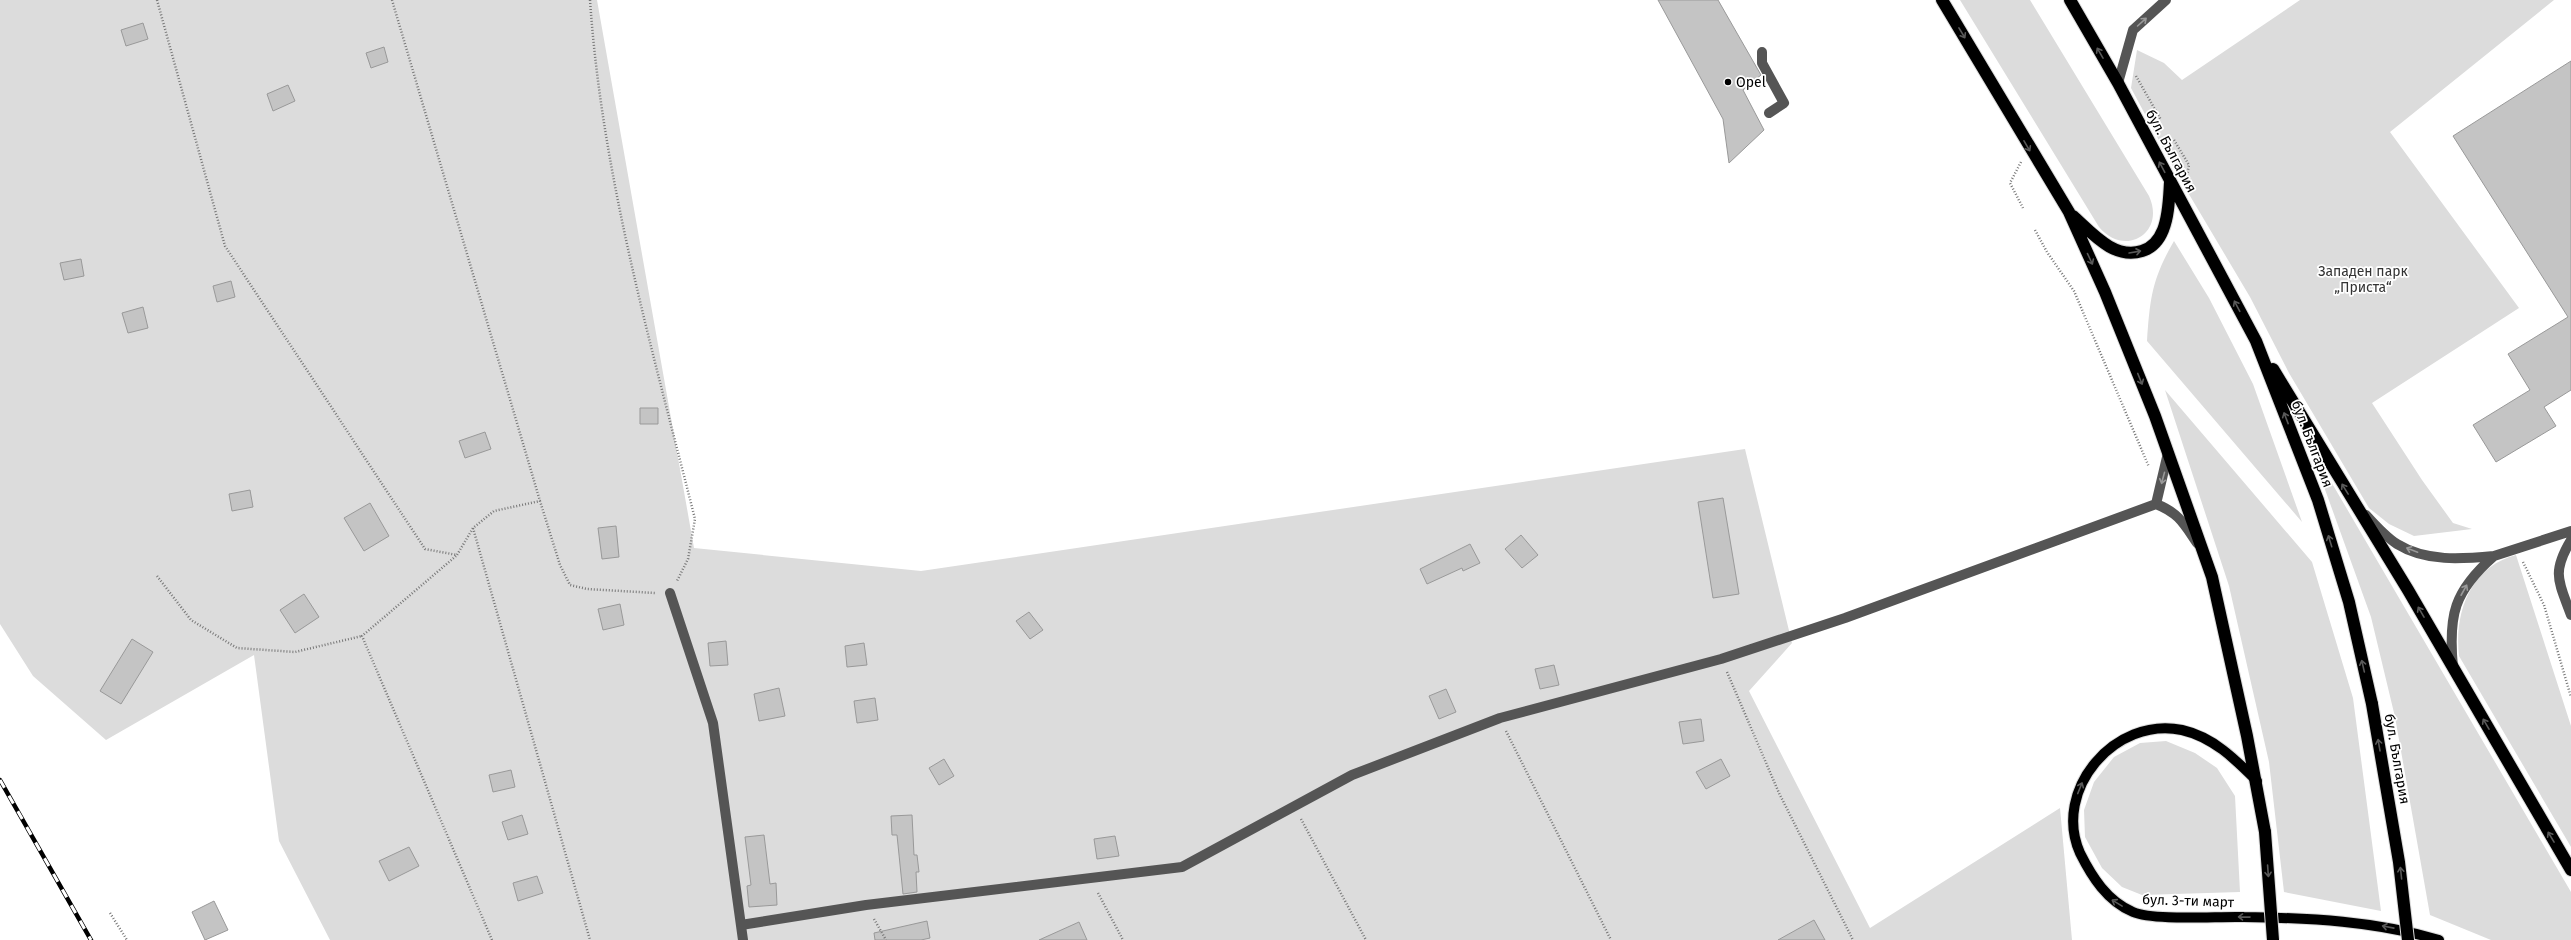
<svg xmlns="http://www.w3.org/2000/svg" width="2571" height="940" font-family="'Fira Sans',sans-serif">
<rect width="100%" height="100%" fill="#fff"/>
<path fill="#dcdcdc" d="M0,0h597l97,548 227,23 824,-122 47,194 -43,48 121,237 190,-120 12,132h-1742l-51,-99 -25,-186 -148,85 -73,-64 -33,-52z
M1960,0h70l119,196c17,37 -24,62 -50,31z
M2300,0h254l-164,132 129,176 -147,95 50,77 31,43 19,6 -58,7 -25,-12 -20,-16 -80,-135 -39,-76 -73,-123 -46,-86 6,-38 27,13 18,17z
M2174,241l35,57 44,86 49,138 -155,-181c3,-43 5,-62 27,-100z
M2165,390l147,172 41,136 28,213 -97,-19 -15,-130 -40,-176z
M2323,468l248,424v48h-80l-61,-25 -35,-198 -24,-100 -53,-147z
M2516,555l55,171v121l-112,-191c-5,-43 11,-89 57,-101z
M2166,741l29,12 22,15 18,28 5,96 -98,3 -20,-8 -20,-19 -17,-31 -1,-27 10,-28 20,-25 26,-14z"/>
<path fill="#c4c4c4" stroke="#999" d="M1658,0h60l43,75 -18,15 21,40 -35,33 -6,-44z
M143,23l5,16 -22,7 -5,-16z
M384,47l4,15 -17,6 -5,-15z
M2571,61v329l-27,17 12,19 -60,36 -23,-37 57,-35 -22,-36 60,-37 -115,-181z
M288,85l7,16 -22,10 -6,-17z
M81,259l3,17 -20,4 -4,-17z
M231,281l4,16 -18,5 -4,-16z
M143,307l5,21 -20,5 -6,-20z
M640,408h18v16h-18z
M485,432l6,17 -26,9 -6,-17z
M250,490l3,17 -21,4 -3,-17z
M1723,498l16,96 -26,4 -15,-96z
M370,503l19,33 -25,15 -20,-33z
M616,526l3,31 -17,2 -4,-31z
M1521,535l17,20 -16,13 -17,-19z
M1470,544l10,19 -17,8 -1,-3 -35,16 -7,-15z
M304,594l15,23 -24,16 -15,-23z
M620,604l4,21 -21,5 -5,-21z
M1029,612l14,18 -13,9 -14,-18z
M132,639l21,13 -32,52 -21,-13z
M726,641l2,24 -18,1 -2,-23z
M864,643l3,22 -20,2 -2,-21z
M1554,665l5,20 -19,4 -5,-20z
M779,688l6,28 -26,5 -5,-27z
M1446,689l10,23 -17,7 -10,-23z
M875,698l3,22 -21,3 -3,-22z
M1701,719l3,22 -21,3 -4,-22z
M944,759l10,17 -15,9 -10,-17z
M1721,759l9,17 -24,13 -10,-17z
M511,770l4,17 -22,5 -4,-17z
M522,815l6,19 -20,6 -6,-18z
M912,815l2,40h3l2,17h-3l1,20 -14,2 -6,-59h-5l-1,-19z
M764,835l6,49 6,-1 1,22 -28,2 -2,-21 4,-1 -6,-48z
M1115,836l4,20 -22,3 -3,-20z
M409,847l10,19 -30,15 -10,-20z
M537,876l6,17 -25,8 -5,-18z
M214,901l14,29 -23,10 -13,-28z
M1814,920l11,20h-47z
M927,921l3,17 -9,2h-46l-1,-7z
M1079,922l8,18h-48z"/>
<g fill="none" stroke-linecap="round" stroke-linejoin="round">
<g stroke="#dbdbdb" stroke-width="12">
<path id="major" d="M2257,781c-22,-22 -44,-44 -75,-51 -67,-14 -130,60 -102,123 12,24 27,48 53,59 21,9 86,4 111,5 67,1 131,4 195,23"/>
</g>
<g stroke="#dbdbdb" stroke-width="14">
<path id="highway" d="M1942,0l127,212 36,80 50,124 57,161 35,159 18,96
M2070,0l48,83 138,258 62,159 31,102 23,102
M2073,216c19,17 41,44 69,35 10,-3 17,-11 21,-21 6,-15 6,-32 7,-48
M2273,369l135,221 163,280"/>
</g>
<path stroke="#777" stroke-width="2.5" stroke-dasharray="1 2" stroke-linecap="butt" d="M157,0l68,246 200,303 32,6 16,-27 21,-17 46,-10 20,64 10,20 17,4 68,4
M392,0l148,501
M590,0c12,177 62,348 105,519l-7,40 -11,22
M2136,76l25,44
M2174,140l15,25 -2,10
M2021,162l-11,21 13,25
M2035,230l12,22 27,39 75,176
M473,528l117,412
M456,556l-94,80 130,304
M2523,562l21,43 27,92
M157,576l34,44 46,28 58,4 67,-16
M1727,672l52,121 74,147
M1506,731l105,209
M1301,819l65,121
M1098,893l25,47
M110,913l17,27
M874,919l12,21"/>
<path stroke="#555" stroke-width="10" d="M1762,52v11l22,40 -15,10
M2118,83l15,-53 33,-30
M2156,504l12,-51
M2366,515c9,10 20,22 31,29 29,18 65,15 97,12 -40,35 -46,59 -41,111
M2571,540c-20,33 -12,42 0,75
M2494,556l77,-25
M670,593l43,130 30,217
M741,925l125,-20 316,-38 170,-92 148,-57 221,-59 124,-41 311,-114c23,9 28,20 41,39"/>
<use href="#major" stroke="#000" stroke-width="10"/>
<use href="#highway" stroke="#000" stroke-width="12"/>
<g stroke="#000" stroke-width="4.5">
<path id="rail" d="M0,780l91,160"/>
</g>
<use href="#rail" stroke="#fff" stroke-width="3" stroke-dasharray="9" stroke-linecap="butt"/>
<g stroke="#dbdbdb" stroke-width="14" stroke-linecap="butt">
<path id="highway-bridge" d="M2372,704l27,158 9,78
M2265,832l8,108"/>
</g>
<use href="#highway-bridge" stroke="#000" stroke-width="12"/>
</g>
<defs><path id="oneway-shaft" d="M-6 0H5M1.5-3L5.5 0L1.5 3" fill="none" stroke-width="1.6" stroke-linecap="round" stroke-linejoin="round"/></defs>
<g stroke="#999">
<use href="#oneway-shaft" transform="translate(2142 22) rotate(-42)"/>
<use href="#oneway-shaft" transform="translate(2163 478) rotate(105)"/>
<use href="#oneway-shaft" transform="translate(2412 550) rotate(-159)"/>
<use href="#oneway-shaft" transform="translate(2464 590) rotate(-61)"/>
</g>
<g stroke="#595959">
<use href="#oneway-shaft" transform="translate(1962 33) rotate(59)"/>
<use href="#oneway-shaft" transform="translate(2100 53) rotate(-120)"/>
<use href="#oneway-shaft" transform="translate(2027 146) rotate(60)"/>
<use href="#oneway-shaft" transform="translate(2162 167) rotate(-118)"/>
<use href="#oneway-shaft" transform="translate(2135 252) rotate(-10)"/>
<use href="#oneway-shaft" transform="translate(2090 259) rotate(65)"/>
<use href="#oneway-shaft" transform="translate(2237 306) rotate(-118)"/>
<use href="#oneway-shaft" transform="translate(2140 379) rotate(68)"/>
<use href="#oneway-shaft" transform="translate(2286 418) rotate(-111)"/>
<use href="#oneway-shaft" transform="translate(2345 489) rotate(-122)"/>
<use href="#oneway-shaft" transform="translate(2330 541) rotate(-107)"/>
<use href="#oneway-shaft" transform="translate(2421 612) rotate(-120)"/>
<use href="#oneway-shaft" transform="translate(2363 666) rotate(-103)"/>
<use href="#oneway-shaft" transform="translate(2486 724) rotate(-120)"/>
<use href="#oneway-shaft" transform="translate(2379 745) rotate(-100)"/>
<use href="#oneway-shaft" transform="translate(2080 788) rotate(-68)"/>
<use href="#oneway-shaft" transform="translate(2551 837) rotate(-121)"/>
<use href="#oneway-shaft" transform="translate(2268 871) rotate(86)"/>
<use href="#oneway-shaft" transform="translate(2401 873) rotate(-96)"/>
<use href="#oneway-shaft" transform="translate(2117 903) rotate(-149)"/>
<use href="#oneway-shaft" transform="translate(2244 917) rotate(-179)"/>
<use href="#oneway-shaft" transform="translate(2388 927) rotate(-169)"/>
</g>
<circle fill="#000" stroke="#fff" stroke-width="1.5" cx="1728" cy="82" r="4"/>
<g text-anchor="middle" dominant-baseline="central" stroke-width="3.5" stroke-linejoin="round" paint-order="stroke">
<g font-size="14" fill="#000" stroke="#fff" text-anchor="start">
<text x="1736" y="82">Opel</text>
</g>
<g font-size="14" fill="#000" stroke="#fff">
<text transform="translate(2171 151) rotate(62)">бул. България</text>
<text transform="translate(2312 444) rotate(69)">бул. България</text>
<text transform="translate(2397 759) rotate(80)">бул. България</text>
<text transform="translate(2188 901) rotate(2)">бул. 3-ти март</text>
</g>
<g font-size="14" fill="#333" stroke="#fff">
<text x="2363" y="271">Западен парк<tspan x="2363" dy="16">„Приста“</tspan></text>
</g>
</g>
</svg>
